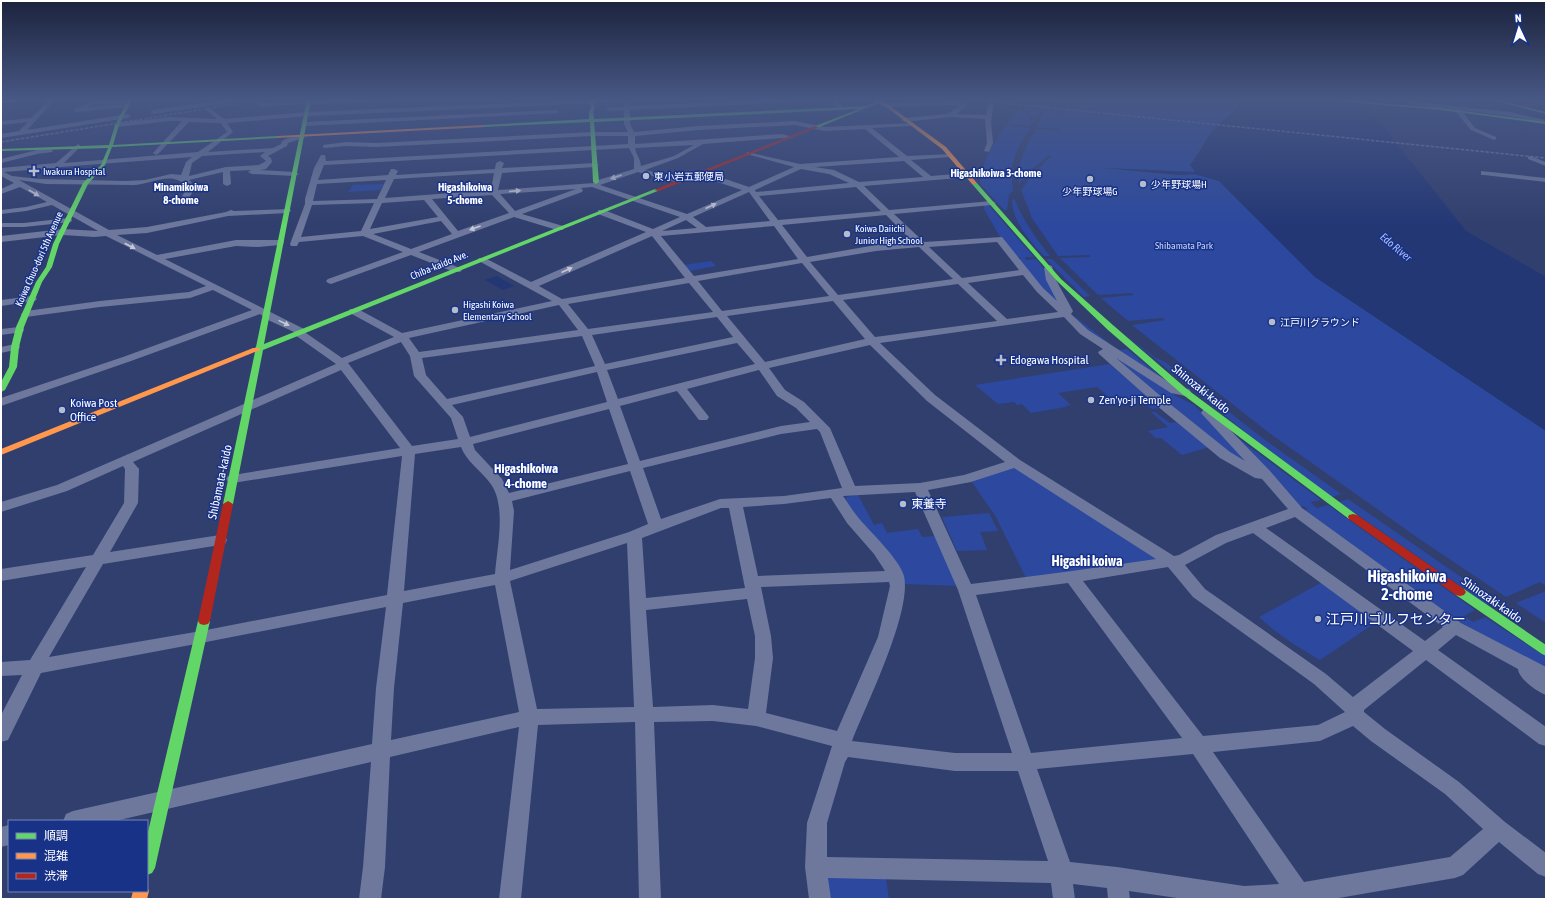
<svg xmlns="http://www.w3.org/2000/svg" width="1547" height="900" font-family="'Asap Condensed','Noto Sans JP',sans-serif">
<rect width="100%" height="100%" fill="#313f6f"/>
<path fill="#2c499f" d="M1027,100h39l6,9 5,-1 -5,-8h169c-6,15 -17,18 -27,29 -9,11 -15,25 -24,36l5,6 -1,1 -90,-4 76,7 14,-1 25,7 96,96 231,154v155l-6,-4 -34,15 -85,-57 -153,-108 -136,-107 33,-5 -3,-2 -34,3 -27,-23 33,-3 -3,-2 -33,2 -38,-37 31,-1 -2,-2 -31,1 -26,-38 -11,-28 11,-15 19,-19 -2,-1 -20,17 -10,12c-3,-21 7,-37 17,-55l23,2 1,-2 -23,-2 7,-17h-2l-9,13 -1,-8 -11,-8 2,-1 24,3 -1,1 10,1 7,4 4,-11 -42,-2z
M1019,108l10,7 2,11 -24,-2z
M1006,125l24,3c-15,25 -21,34 -17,63l-4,4 -2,15 -2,-1v2l-25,-27c1,-23 14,-40 26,-59z
M384,184l-4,6 -32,2 5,-7z
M1014,198c9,22 21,39 36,58h-6c-14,-15 -32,-35 -32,-56z
M984,205l5,1 45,51h-9l1,3 10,-1 6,7 22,42 -12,-10 -35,-38 4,-1 -2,-2h-4l-15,-20 -16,-28z
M1046,259h6l38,37 -6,1z
M711,261l5,5 -27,5 -5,-6z
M1074,316l44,34 9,-1 44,36 -86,-54z
M1123,333l33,25 9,4 100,78 76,54 -9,3 -77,-57z
M1095,342l68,43 13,11 18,9 69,69 -32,-17 -105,-86z
M1110,364l51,44 -9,1 -16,-12 -12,2 2,2 -10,2 -19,-16 -39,6 13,12 -6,1 1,1 -35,6 -9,-9 -5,1 -3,-3 -16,2 -23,-19z
M1151,412h4l15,11 6,-1 33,25 -27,8 -21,-17h-5l-8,-7 20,-4z
M1223,427l98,73 -11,2 7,6 11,-3 147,105 -11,6 9,6 12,-5 61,40v15l-88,-51 -3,2 -152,-112 5,-2 -5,-3 -6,2z
M1015,466l143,90 -2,5 -130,17 -30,-61 -24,-35z
M858,495l16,30 8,-2 5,10 31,-4 4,8 15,-1 23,50 -56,-2 -49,-67 -10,-18 2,-2z
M1348,499l149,103 -9,3 -149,-103z
M989,513l9,18 -18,1 7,18 -30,1 -15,-34z
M1324,581l54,40 -58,39c-21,-12 -43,-26 -61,-43z
M1546,591v32l-30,-20z
M827,872h58l4,27h-59z"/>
<path fill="#233775" d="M1241,100h121l104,131 80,46v154l-231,-154 -96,-96 -25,-7 -14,1 -76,-7 90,4 1,-1 -5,-6c9,-11 15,-25 24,-36 10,-11 21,-14 27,-29z
M497,276l17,10 -11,4 -18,-10z"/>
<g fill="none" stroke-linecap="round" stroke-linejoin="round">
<path fill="#6d789c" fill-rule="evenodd" d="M49,100h6l-28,30 101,-16 3,2 -3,2 -127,20v-4l18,-3 9,-9 -27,3v-4l30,-3z
M94,100h35l3,2 -5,5 -51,5 -3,-2zM95,104h27l-35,3z
M224,100h14l-3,2 -82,12 -3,-2 3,-2z
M255,100l9,3 66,-3h62l-3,2 -109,3 -17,2 -10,-4 -1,-1z
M586,100h40l-3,2 -316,14 -80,7 6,9 -25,20 65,-4 8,-4 1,-3 6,-3 14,-3 3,2 -1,1 -16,5 -1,3 -19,10 3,2 1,4 -6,7 -6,1 35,2 4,2 -4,2 -43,-2 -4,-2 3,-2 -21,1 1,13 -4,2 -4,-2v-12l-34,8 3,3v10l-4,7h-3l-4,-2 3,-5v-9c-14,-13 -35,1 -51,1l-87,-1 -27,-4 90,50 38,-3 79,-15 5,-2 3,1 56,-2 1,2 -4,2 -59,3 -81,17 -30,2 40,20 79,-15h47l1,2 -1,2 -3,1 -22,2 -22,-1 -71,13 141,71v3l36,25 52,-21 -44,-24 -1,-2 1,-2h8l44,24 150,-32 -75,-41 2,-2h6l46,24 115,-50 -48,-18v-4h6l49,19 27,-12 -88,-30 -11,1 2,2 -1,2 -60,22 41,12 1,2 -1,2h-6l-43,-13 -95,35 41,16 2,2 -2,2h-6l-43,-17 -80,29 -3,-1 -2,-2 2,-2 75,-27 -40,-16 -64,6 -2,4h-6l-1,-2 15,-40v-5l9,-31 7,-13h4l1,6 302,-17v-8h-36l-216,11 -30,-1 -21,2 -2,-1v-2l23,-3 30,1 216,-11h36l-4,-8v-14l-15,1 -3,-2 3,-2h15v-3l3,-2 2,1 1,3 132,-6h36l-3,2 -165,8v14l4,8 65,-6 96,-5 30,6 87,-4v2l-2,1 -38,2 35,28 45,-2v2l-2,1 -39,3 20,16 36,-3 4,2 -1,2 -106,9 25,24 103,-9 4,2 -4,2 -98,9 30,28 78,-5 41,51 14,13 -11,-21 -2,-12 5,-3 3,1 4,14 17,31 -2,3 17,16 90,58 11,1 2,3 -2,3 -4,1 -14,-3 -55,-35 54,46 60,48 15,9 -44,-48 2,-3h8l59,61 32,37 159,115 85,44v28c-9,-3 -27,-16 -28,-26l-62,-34 -18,15 108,77v19l-7,-2 -113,-84 -62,50v2l21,17 74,53 46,40 41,31v24l-8,-3 -39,-32 -36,33 -8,3 -122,21h-149l-55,-8 1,8h-22l-1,-11 -34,-4 2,15h-22l-2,-16 -223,-5 3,21h-22l-4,-32 2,-44 25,-77 -76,-20 -43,-5 -59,1 7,177h-22l-4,-177 -97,3 -17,174h-22l20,-172 -129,30 -5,110 -4,32h-22l4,-32 8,-105 -256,59h-52l3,-7 7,-3 299,-67 4,-56 10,-81 -185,36 -160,30 -33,67 -7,2v-27l21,-40 -21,1v-14l29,-2 56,-93 -85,14v-12l92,-14 31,-52 1,-34 -2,-3 -56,25 -66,21v-10l56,-17 279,-121 -41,-29 -1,-3 -26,-12 -8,-6 -129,47 -130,45v-8l122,-41 129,-47 -39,-20 -23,8 -90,9 -74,10 -4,-1 -1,-2 5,-3 74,-10 89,-9 17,-6 -100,-50 -12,1 -31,-2 -62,7v-6l62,-7 35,2 -46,-26 -26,6 -25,3v-4l25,-3 21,-5 -27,-15 -19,7v-5l13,-6 -13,-7v-8l55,-5 22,-19 3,2 -17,17 134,-11 29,-20 -6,-9 -32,-1 -31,32 -2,1 -3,-2 1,-1 28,-31h-12l-53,6 -3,-2 3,-2 53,-6 47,2 -11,-9v-2l2,-1 16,12 83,-7zM795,125l30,6 40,-2 34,28 -99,7 -53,-12v2l47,13 -45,20 -47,-16h-6v4l46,15 -55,24 -87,-29 38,-13 41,11 4,-2 -1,-2 -37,-9 33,-12 25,-14 79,-6 8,1 3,-2 -11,-3 -147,10v-8l64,-6zM694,145l-20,11 -33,10c-1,-9 -5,-11 -6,-18zM629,148l5,10v11l-39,12 -1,2 -96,7 4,-17 93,-6 4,-2 -4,-2 -93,5 2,-5 -4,-2 -4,2 -1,6 -99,6 2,-4 -4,-2h-3l-3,6 -70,5 6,-15zM265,152l-5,4 6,5 -7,4 -33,2 -37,9 3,-13 10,-7zM192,157l-6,5 -5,13 -10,-1 -26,6 -19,1 -86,-2 -28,-3 -8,-4 49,-4 3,1 4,-2zM904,161l19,16 -64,5 -25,-12 -19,-3zM801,169l28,5 20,9 -93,9 -1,-2zM494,173l-3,17 -106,8 9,-19zM386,180l-9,19 -64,2 4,-17zM856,187l25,24 -103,9 -19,-24zM576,189l-61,22 -15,-17zM749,192l21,29 -64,6 -13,-10zM492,195l17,18 -51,18 -26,-32zM424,200l14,17 -68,12 12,-26zM374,203l-13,28 -60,6 11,-32zM886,215l28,28 -38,2 -69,12 -25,-32zM686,220l11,8 -35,3zM441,221l11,13 -41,15 -38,-15zM774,226l24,33 -104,17 -33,-40zM652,236l33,42 -123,21 -23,-13zM997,242l22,28 -57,8 -33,-31zM919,247l34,32 -115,16 -28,-33 66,-11zM802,263l27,33 -107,15 -24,-30zM1023,275l14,17 21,20 -51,7 -39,-36zM689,283l24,29 -125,17 -20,-25zM958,284l39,37 -122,16 -32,-37zM833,301l32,38 -100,23 -38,-46zM559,305l19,25 -159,22 -10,-14zM717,317l16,20 -128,27 -13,-29zM1064,317l16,17 23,15 -5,3 1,2 63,56 58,48 35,20 7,1 26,30 -72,26 -37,20 -5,1 -154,-96 -85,-65 -55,-52zM582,336l13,30 -148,33 -21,-24 -4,-17zM401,342l9,14 4,20 37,42 7,21 -46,7 -64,-83zM737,343l18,21 -137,35 -11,-29zM870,345l57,56 78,61 -41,13 -44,8 -65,3 -25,-58 -26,-26 -19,-12 -16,-22zM341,370l59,78 -167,27 -5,1 -2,3 2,3 5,1 169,-27 -15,139 -186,36 -152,26 54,-93 117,-19 5,-1 2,-4 -2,-4 -5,-1 -110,17 28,-49 1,-34 -6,-7zM759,370l18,26 19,12 14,14 -29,4 -141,35 -20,-55 57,-15 22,29h8l2,-3 -22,-28zM597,372l10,30 -137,35 -7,-20 -11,-12zM609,409l19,55 -119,29 -7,-14 -27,-29 -2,-6zM817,429l3,3 22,56 -58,8 -64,3 -59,20 -18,-51 138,-34zM461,447c5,14 20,24 29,36 17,22 7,64 5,91l-91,17 11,-137zM1014,468l142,91 -84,12 -101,13 -43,-94 43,-8zM630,471l18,53 -19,8 -119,38 4,-59 -2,-10zM915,492l43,98 54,163h-57l-103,-12c15,-38 60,-129 52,-165 -5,-18 -35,-45 -47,-60 -5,-6 -9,-13 -14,-20zM831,498l16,25 27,31 11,17 -127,5 -15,-69 41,-3zM721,508h8l16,80 -99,10 -4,-60zM1295,517l148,110 -18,14 -159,-113zM1253,533l160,118 -60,46 -27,-23 -121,-85 -20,-24 41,-22zM627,543l7,164 -97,2 -27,-128zM1168,567l25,30 121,87 31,28 -27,13 -115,11 -120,-155zM889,582l1,4 -12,51 -41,94 -71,-18 7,-55 -2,-22 -10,-49zM1068,583l114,155 -151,15 -55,-158zM495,585l24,127 -128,28 3,-52 9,-85zM747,599l8,37v22l-7,51 -35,-4 -60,2 -7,-97zM1353,726l18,15 74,53 38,35 -33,28 -146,25 -91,-130 107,-11zM1193,754l86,130 -35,2 -127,-19 -47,-5 -33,-93zM848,757l107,14h63l30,90 -221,-4v-34l18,-61z
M831,100h6l7,8 -1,1h-4z
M959,101l10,4 -13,9 30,1 2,-12 3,-2 3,2 -3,19 2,21 -4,9 -5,-1 3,-8 -2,-24 -34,-2 -47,5 -3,-2 3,-2 43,-4 14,-9 -77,2 -3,-2 3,-2z
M1410,101l99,11 36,8 -3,2 -33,-6 -48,-6 14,18 21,9v2l-2,1 -23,-10 -15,-18v-2l-48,-6v-2z
M556,110l2,1v2l-254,13 -3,-2 3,-2z
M50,149l3,2 -1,1 -15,2 -36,9v-4l36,-9z
M1530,156l16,6v4l-18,-7v-2z
M1481,171l65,7v4l-62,-7h-3z
M68,218h3l1,2 -1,2 -47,5h-23v-4h23z
M32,296l3,1 2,2 -2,2 -34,5v-6z
M19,327l4,1 1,2 -1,2 -22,3v-6z
M15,344l4,1 1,2 -1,2 -18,4v-6z
M9,825v20l-8,2v-20z"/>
<path fill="#63d668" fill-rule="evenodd" d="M128,100h4l-13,25 -6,20 164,-9 2,1 -2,1 -165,9 -7,18 -17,19 -29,60 -7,23 -10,15 -18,45 -5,20 -2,20 -12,23 -4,2v-10l8,-15 2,-20 5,-20 20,-45 10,-15 7,-23 30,-61 18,-18 7,-17 -107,3v-2l108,-4 6,-20z
M307,100h4l-47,244 391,-155 5,1 -397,160 -30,154 -5,3 -5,-3 32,-152 -3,-2 4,-3z
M589,100h4l2,9 -2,2 1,8 272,-13 15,-6h5l-69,28 -2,-2 44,-17 -265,13 5,60 -3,2 -3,-2 -3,-60 -107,5 -2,-1 2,-1 106,-6v-8l2,-2z
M1323,100h16l102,8 105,14v2l-105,-14z
M1492,100h6l48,12v2z
M972,182h4l85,97 53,47 74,64 169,125 1,2 -1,2h-8l-167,-125 -74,-64 -51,-49 -85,-97z
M1460,588l4,1 82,56v11l-4,-2 -86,-59 -2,-3 2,-3z
M204,617l4,1 2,3 -55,247 -3,5 -5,2v-39l51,-215 2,-3z"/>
<path fill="#ff974d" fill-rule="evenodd" d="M11,100h14l-24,3v-2z
M872,100h5l10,4 59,43 30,35v2h-4l-30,-35 -57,-43z
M483,125l2,2 -208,11 -2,-1 2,-1z
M253,348h6l1,2 -259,105v-6z
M147,887l2,4 -2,8h-16l2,-8h14z"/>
<path fill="#b3261e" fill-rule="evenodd" d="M1546,101v2l-25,4 -2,-1z
M815,126l4,1 -160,64 -5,-1z
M228,501l5,3 -23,117 -2,3 -4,1 -4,-1 -2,-3 25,-117z
M1353,514l4,1 107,74 2,3 -2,3 -4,1 -4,-1 -107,-76 -1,-2 1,-2z"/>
<path stroke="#6e799b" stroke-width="1.5" stroke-dasharray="3.5 1.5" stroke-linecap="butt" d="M973,100l573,58
M1,142l260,-42"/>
</g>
<defs><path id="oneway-solid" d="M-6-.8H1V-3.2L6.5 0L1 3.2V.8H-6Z"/></defs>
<g fill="#c5c9d7">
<use href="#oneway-solid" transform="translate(616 177) rotate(161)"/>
<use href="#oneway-solid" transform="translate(515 191) rotate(-5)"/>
<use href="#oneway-solid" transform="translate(34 193) rotate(30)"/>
<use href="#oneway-solid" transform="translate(711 206) rotate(-24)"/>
<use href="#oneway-solid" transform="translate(475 228) rotate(160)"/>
<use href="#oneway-solid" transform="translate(130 246) rotate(27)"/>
<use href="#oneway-solid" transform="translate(567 270) rotate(-24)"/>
<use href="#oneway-solid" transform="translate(284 323) rotate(26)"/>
</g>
<linearGradient id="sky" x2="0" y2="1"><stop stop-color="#1b233d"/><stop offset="0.44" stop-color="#485885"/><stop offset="1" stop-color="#485885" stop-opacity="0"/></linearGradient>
<rect width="1547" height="226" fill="url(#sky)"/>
<g fill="#b7bccd" stroke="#183288" stroke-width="1.5">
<path d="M32 165h4v4h4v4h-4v4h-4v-4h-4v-4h4z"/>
<circle cx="646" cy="176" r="4"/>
<circle cx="1090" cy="179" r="4"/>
<circle cx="1143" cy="184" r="4"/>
<circle cx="847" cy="234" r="4"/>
<circle cx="455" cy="310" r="4"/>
<circle cx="1272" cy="322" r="4"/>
<path d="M999 354h4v4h4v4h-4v4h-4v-4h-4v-4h4z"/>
<circle cx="1091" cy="400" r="4"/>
<circle cx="62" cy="410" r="4"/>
<circle cx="903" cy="504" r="4"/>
<circle cx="1318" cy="619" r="4"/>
</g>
<g text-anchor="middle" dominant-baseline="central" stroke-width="3" stroke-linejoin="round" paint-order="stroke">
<g font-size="10" fill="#fff" stroke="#183288" text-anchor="start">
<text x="43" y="171">Iwakura Hospital</text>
<text x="654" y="176">東小岩五郵便局</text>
<text x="1151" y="184">少年野球場H</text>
<text x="1090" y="191" text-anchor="middle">少年野球場G</text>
<text x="855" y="228">Koiwa Daiichi<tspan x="855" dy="12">Junior High School</tspan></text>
<text x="463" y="304">Higashi Koiwa<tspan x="463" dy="12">Elementary School</tspan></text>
<text x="1280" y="322">江戸川グラウンド</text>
</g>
<g font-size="10" fill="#c5d2fa" stroke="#183288">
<text x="1184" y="245">Shibamata Park</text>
</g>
<g font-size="10" fill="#fff" stroke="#183288">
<text transform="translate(39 259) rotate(-66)">Koiwa Chuo-dori 5th Avenue</text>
<text transform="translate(439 265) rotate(-22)">Chiba-kaido Ave.</text>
</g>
<g font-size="11" font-weight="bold" fill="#fff" stroke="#183288">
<text x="996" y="173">Higashikoiwa 3-chome</text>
<text x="181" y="187">Minamikoiwa<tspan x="181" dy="13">8-chome</tspan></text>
<text x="465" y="187">Higashikoiwa<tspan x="465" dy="13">5-chome</tspan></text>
</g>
<g font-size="11" font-style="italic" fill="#abbef5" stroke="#183288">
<text transform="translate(1396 247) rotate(40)">Edo River</text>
</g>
<g font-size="12" fill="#fff" stroke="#183288" text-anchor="start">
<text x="1010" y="360">Edogawa Hospital</text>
<text x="1099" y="400">Zen'yo-ji Temple</text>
<text x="70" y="403">Koiwa Post<tspan x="70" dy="14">Office</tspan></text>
<text x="911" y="504">東養寺</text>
</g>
<g font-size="12" fill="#fff" stroke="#183288">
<text transform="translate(1201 389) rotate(39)">Shinozaki-kaido</text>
<text transform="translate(220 482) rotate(-78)">Shibamata-kaido</text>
<text transform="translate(1492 600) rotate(35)">Shinozaki-kaido</text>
</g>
<g font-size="13" font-weight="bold" fill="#fff" stroke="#183288">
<text x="526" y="468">Higashikoiwa<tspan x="526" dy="15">4-chome</tspan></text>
</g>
<g font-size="14" font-weight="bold" fill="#fff" stroke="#183288">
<text x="1087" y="561">Higashi koiwa</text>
</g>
<g font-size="14" fill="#fff" stroke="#183288" text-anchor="start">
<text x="1326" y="619">江戸川ゴルフセンター</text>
</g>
<g font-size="16" font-weight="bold" fill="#fff" stroke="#183288">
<text x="1407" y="576">Higashikoiwa<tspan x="1407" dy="18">2-chome</tspan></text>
</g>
</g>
<rect width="1547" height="900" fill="none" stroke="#ffffff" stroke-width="4"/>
<rect x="8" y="820" width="140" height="72" fill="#183288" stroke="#7484b8"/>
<rect x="16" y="833" width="20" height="6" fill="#63d668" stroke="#7484b8"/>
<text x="44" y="840" font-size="12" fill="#ffffff">順調</text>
<rect x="16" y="853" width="20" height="6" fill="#ff974d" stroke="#7484b8"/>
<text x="44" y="860" font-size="12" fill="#ffffff">混雑</text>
<rect x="16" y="873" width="20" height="6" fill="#b3261e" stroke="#7484b8"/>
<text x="44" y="880" font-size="12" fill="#ffffff">渋滞</text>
<g transform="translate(1519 28) rotate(356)" stroke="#183288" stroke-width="3" paint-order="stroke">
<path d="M0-3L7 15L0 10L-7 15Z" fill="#ffffff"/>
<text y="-6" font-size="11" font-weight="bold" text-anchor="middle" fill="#ffffff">N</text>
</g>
</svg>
